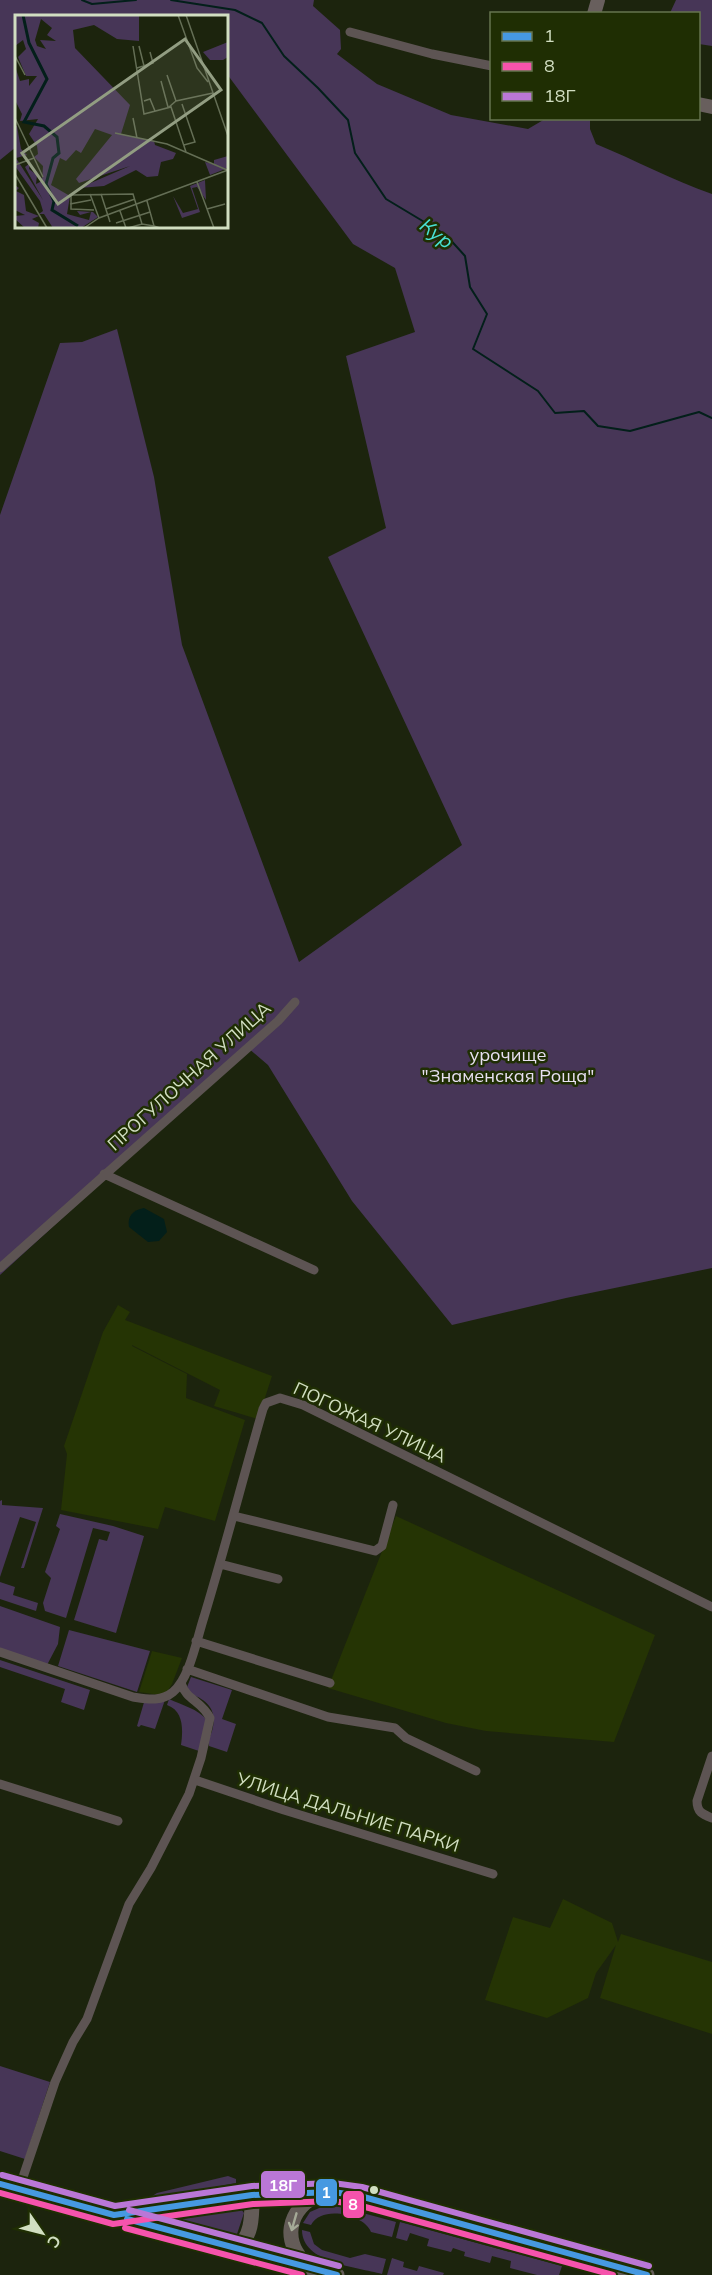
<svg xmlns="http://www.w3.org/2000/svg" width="712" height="2275" font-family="Mulish,sans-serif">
<rect width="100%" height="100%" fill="#1c240d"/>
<path fill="#253404" d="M118,1305l12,7 -5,8 147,56 -14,43 -44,-13 6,-16 -88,-45v1l55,28 -1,24 59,22 -30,101 -50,-14 -7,22 -97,-19 6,-56 -3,-8 39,-114z
M396,1516l259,119 -41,107 -128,-11 -40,-8 -118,-35z
M152,1651l30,7 -10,26 -5,8 -7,3 -21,-3z
M563,1899l49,24 6,19 3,-8 91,28v72l-112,-36 16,-53 -20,28 -8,25 -41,20 -62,-18 28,-83 37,11z"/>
<path fill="#473657" d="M0,0h314l-1,6 27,24 1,19 -4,5 40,30 74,31 77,14 17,-10h45v10l6,15c39,16 76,36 116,50v1074l-146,30 -114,27 -100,-124 -84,-136 -20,-17 -248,227v-760l60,-172 22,-1 35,-13 37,148 28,168 117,317 163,-117 -134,-288 58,-29 -40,-172 69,-24 -20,-64 -42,-24 -126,-170 -1,-58h-210v131l-16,13z
M676,0h36v46l-13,-2 -1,-30 -28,-1z
M2,1500v5l41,3 -19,60h-3l15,-46 -16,-5 -20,60v-76z
M60,1514l53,12 31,10 -28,97 -42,-13 25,-81 8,2 3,-9 -17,-4 -27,90 -21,-7 -2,-8 8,-25 -6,-6 15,-43 -4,-3z
M0,1582l15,5 -2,8 25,8 -2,8 -36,-12z
M0,1606l60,21 -2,17 -11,21 -47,-16z
M69,1630l81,21 -13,41 -79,-26z
M0,1660l90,30 -6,20 -23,-8 4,-13 -65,-22z
M191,1677l41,13 -10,29 14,5 -9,28 -18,-6c-1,-7 1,-9 3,-15 6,-22 -5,-31 -23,-38l-2,-6z
M166,1697l-11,32 -14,-4 -2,2 -2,-1 8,-27z
M169,1699c13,6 29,10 38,21l-8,31 -18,-6c2,-15 3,-34 -14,-40z
M0,2066l50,16 -25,77 -25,-8z
M228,2176l8,3v4l-90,17 11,-7z
M326,2205h7l63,17 -4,15 -21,-5c-6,-17 -49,-28 -60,-7l-8,-2 7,-11z
M241,2209l3,4 -9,27 -65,-19z
M400,2222l162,44 -3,9h-22l-27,-7 1,-7 -19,-5 -2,7 -26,-7 1,-4 -12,-4 -2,4 -24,-6 2,-7 -19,-6 -3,8 -11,-3z
M302,2230l8,2 4,12 8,6 28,8 15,-4 21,5 -4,15c-25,-7 -80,-11 -80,-44z
M392,2258l12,4 -1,5 14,4 2,-5 25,7 -1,2h-56z"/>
<path fill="#031f1a" d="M144,1208l20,11 3,13 -8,9 -11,1 -19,-15c-2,-11 4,-17 15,-19z"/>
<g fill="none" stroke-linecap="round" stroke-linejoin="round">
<path stroke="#031f1a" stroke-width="2" d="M82,0l10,4 44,-4
M171,0l64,10 27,13 22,33 34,32 30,32 7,33 31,46 60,36 19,21 5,31 17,27 -14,35 65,42 17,22 29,-2 14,15 32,5 69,-19 13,6"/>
<path stroke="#5d5453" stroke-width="9" d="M350,32l82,22 60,12
M104,1174l210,96
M0,1268l278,-247 17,-19
M234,1516l141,35 7,-5 11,-41
M220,1564l58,15
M196,1641l134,42
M0,1652l133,45c14,2 28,5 40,-5 17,-14 24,-54 31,-75 21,-69 39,-139 59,-208l3,-6 14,-5 23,7 409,202
M187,1669l141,48 67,11 11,10 70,33
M712,1756l-15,45c0,11 5,13 15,17
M195,1780l89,30 209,64
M0,1784l118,37
M19,2189l36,-107 18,-40 14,-23 42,-115 22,-36 38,-74 12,-36 9,-40c-8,-17 -24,-18 -29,-35"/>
<path stroke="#685f5d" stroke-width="14" d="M594,14l4,-14
M698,104l14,3"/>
<path stroke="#645c58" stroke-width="15" d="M0,2184l337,91
M114,2215c81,-9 164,-32 246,-19l287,79
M235,2249c18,-11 17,-35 17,-54
M311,2268c-31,-24 -25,-59 10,-75"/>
<g stroke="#1f2e03" stroke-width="10">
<path id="bus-1" d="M0,2184l114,31 138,-20 81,-3 27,4 287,79
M127,2219l210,56"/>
</g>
<g stroke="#1f2e03" stroke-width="10">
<path id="bus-2" d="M0,2193l113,31 140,-20 80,-3 25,4 255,70
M125,2228l177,47"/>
</g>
<g stroke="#1f2e03" stroke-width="10">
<path id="bus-3" d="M2,2175l113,31 137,-20 81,-3 29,4 287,79
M129,2210l210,56"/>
</g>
<use href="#bus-1" stroke="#4699e1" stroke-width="6"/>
<use href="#bus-2" stroke="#f653ac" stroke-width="6"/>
<use href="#bus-3" stroke="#ba77d6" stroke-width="6"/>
</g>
<defs><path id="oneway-shaft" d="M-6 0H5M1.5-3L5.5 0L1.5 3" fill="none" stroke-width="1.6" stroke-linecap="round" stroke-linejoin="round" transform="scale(1.5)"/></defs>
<use stroke="#a5aa97" href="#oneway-shaft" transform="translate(294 2222) rotate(106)"/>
<circle fill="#d1dec1" stroke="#1f2e03" stroke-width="2" cx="374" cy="2190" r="5"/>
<g text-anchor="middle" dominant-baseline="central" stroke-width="5" stroke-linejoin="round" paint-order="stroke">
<g font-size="18" fill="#e8e0f2" stroke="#1f2e03">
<text x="508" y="1054">урочище<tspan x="508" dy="21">"Знаменская Роща"</tspan></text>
</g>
<g font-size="18" fill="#d1dec1" stroke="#1f2e03">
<text transform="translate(189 1076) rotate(-42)">ПРОГУЛОЧНАЯ УЛИЦА</text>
<text transform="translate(370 1422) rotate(25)">ПОГОЖАЯ УЛИЦА</text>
<text transform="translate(348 1812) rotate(17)">УЛИЦА ДАЛЬНИЕ ПАРКИ</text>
</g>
<g font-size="20" font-style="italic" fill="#49e2d5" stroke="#1f2e03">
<text transform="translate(437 233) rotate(37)">Кур</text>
</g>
</g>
<g transform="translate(15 15)">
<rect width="213" height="213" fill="#1c240d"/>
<path d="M1,0h123v26l-22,-2 -23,-14 -21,5 2,18 55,57 -9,29 33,7 1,4 21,8 -3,6 -12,3 -3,14 -11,1 -11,-7 -32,16 -25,2 51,-22 -51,17 -3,-4 36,-44 -17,-6 -14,24 -5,-3 -10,11 -6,-3 -9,27 19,11 -3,18 22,6 2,-8 -11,3 -3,-4 16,1 5,5 -17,11h-28l-9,-14h-5l4,-3 -3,-10 -25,-35v-40h2l4,23 6,6 -11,3 27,42 -18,-33 5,-4 -1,6 8,6 -1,9 6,-3 1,-15 -9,-9 4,-3 -1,-8 -8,-12 9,-15 -18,2 2,-7 -7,-14v-34l5,15 9,-2v7l8,-10h-11l-8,-19 8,-8 -3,-9 -8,6zM26,4l11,9 -5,7 9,6 -16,-1 6,9 -9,-3 -2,-6zM213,27v15l-5,3h-13l-7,-8zM213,141v12l-18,7 -5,-13 9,2v-4zM190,165l1,20 -9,-13 -5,1 8,24 -18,6 -9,-22 10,17 15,-4 -8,-23zM0,170l4,3 -3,3 8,4 2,16 13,5 -7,3 7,4 -1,5h-13l-10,-9v-3l10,-1 -10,-5z" fill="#473657" fill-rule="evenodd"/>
<path fill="none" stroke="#031f1a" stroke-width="3" d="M8,0l6,28 18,36 -23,43 20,4 13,11 2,16 -6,5 -7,26 8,17 -2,9 26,16"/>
<path fill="none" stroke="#646e55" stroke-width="1.5" d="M163,0l19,53 11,14M171,0l42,121M118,31l11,68 27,-7 15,45M124,31l5,20M0,41l10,19M122,53l16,-5 -3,-11M152,60l9,26M146,66l7,26M129,86l6,-2 5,12M167,89l13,38 -11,3M154,92l7,-6 37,-8M0,103l19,40 -19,7M118,103l4,20M100,118l52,11 60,26M19,143l9,19M0,159l32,54M182,167l10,27M75,179l9,24M86,179l9,28M132,186l7,25 6,2M55,189l21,-4M91,194l29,-10M79,195l-23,-1v-14l62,-1 9,30M105,196l6,17M101,208l34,-11M69,213l15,-10 129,-48M113,213l14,-4 12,2M199,213l-7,-19 18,-5"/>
<path fill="#929d82" fill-opacity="0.15" stroke="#929d82" stroke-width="3" d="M170,24l36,51 -163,114 -36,-51z"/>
<rect width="213" height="213" fill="none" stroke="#d1dec1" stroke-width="3"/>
</g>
<g stroke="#1f2e03" stroke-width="2">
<rect x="260" y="2170" width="46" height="29" rx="6" fill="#ba77d6"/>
<rect x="315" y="2178" width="23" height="29" rx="6" fill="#4699e1"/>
<rect x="342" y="2190" width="23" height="29" rx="6" fill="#f653ac"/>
</g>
<g font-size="16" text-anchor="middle" font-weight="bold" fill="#fff">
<text x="283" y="2191">18Г</text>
<text x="326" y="2198">1</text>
<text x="353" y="2210">8</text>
</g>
<rect x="490" y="12" width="210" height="108" fill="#1f2e03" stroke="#66744f" stroke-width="1.5"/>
<rect x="502" y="32" width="30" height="9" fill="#4699e1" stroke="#66744f" stroke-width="1.5"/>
<text x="544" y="42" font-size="18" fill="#d1dec1">1</text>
<rect x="502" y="62" width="30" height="9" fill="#f653ac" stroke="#66744f" stroke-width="1.5"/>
<text x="544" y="72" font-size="18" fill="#d1dec1">8</text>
<rect x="502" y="92" width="30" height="9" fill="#ba77d6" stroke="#66744f" stroke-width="1.5"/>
<text x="544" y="102" font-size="18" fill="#d1dec1">18Г</text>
<g transform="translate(42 2233) rotate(125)" stroke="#1f2e03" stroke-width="4.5" paint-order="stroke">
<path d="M0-4.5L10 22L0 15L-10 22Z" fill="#d1dec1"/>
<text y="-9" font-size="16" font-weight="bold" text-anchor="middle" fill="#d1dec1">С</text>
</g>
</svg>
